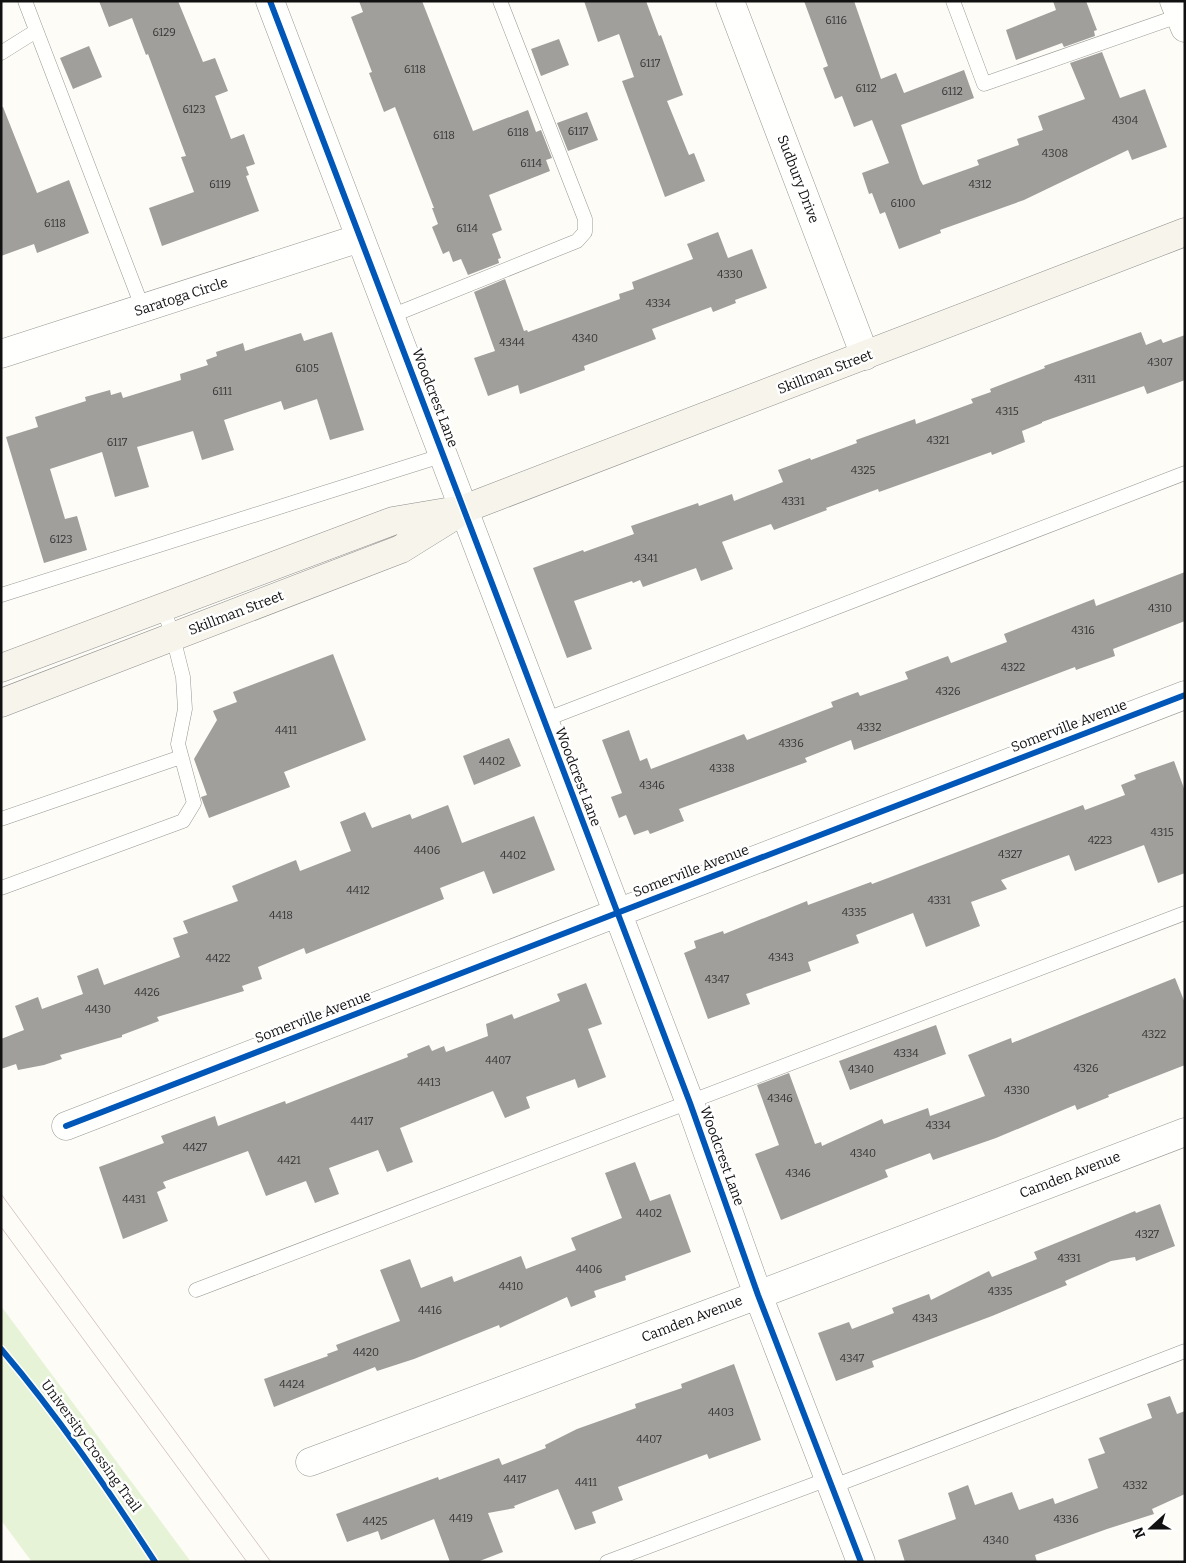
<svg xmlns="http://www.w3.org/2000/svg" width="1186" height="1563" font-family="Bitter,serif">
<rect width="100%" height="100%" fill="#fdfcf7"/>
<path fill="#e7f3d7" d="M1,1306l190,256h-159l-31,-42z"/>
<path fill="#a19f9c" d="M99,1h79l25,61 12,-4 13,33 -13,5 16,43 13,-5 11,30 -9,3 3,8 -3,1 13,35 -97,35 -13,-38 45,-16 -13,-35 5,-1 -38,-102 -2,1 -14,-37 -23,9z
M359,1h63l51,130 55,-21 8,22 5,-2 11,28 -6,2 4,11 -61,24 13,35 -10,4 9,24 -3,1 1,4 -31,12 -7,-16 -8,3 -4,-11 -6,3 -11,-27 6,-3 -6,-16h2l-37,-96 -2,-5 -11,5 -15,-39 3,-1 -21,-55 12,-5z
M584,1h62l13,35 2,-1 22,60 -16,6 22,54 5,-2 11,28 -40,16 -43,-116 12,-4 -15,-43 -21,8z
M804,1h50l27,78 15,-6 8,20 60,-23 10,28 -73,27 19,55 3,5 56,-20 -2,-5 42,-15 -2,-6 26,-9 -5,-14 47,-17 -15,-36 32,-11 18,46 25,-9 22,58 -35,13 -4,-10 -104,50 -84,30 1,3 -42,16 -14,-37 -5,2 -8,-21 -3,1 -7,-21 27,-10 -17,-43 -18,7 -12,-31 -7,3 -12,-31 5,-2z
M1053,1h33l11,29 -3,1 1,5 -31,11 -2,-4 -46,17 -10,-30 50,-20z
M559,39l10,26 -28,11 -10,-27z
M89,46l13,31 -29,12 -13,-31z
M1,107h2l34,86 32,-13 20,53 -52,20 -3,-9 -33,12z
M587,112l11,28 -30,11 -11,-28z
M718,232l10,26 24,-9 15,39 -32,12 1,3 -23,9 -2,-5 -59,22 4,10 -72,27 1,4 -65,24 -2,-9 -30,11 -14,-38 21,-7 -21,-59 31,-13 19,52 3,-1 1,2 92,-33 -1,-5 15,-5 -2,-7 61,-23 -6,-15z
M332,332l32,98 -34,10 -13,-41 -33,11 -3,-9 -57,19 10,30 -32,10 -9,-29 -56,16 12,40 -34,10 -13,-45 -52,17 15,50 12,-3 10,34 -43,13 -38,-126 32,-10 -3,-10 51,-16 -1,-4 25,-7 1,5 10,-3 2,6 58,-18 -1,-6 28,-9 -2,-5 11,-4 -1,-4 27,-9 2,8 56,-18 3,8z
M1141,332l5,13 15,-6 2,4 22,-8v45l-38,14 -3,-8 -102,36v1l-20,8 3,11 -33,13 -1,-3 -112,40 -1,-3 -52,19 1,2 -53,20 -3,-6 -49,18 11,27 -32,12 -5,-13 -53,19 -3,-7 -7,3 -1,-2 -58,20 18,48 -25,9 -34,-90 50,-18 1,2 50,-18 -3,-8 32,-11 35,-12 1,3 33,-12 2,7 49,-19 -5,-12 32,-12 1,2 46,-17 -1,-3 59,-21 1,5 57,-21 -2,-4 20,-7 -1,-3 55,-21 -1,-2z
M1185,572v49l-72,28 2,7 -39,14 -1,-3 -221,83 -3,-10 -46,18 2,4 -128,47 5,12 -34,13 -2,-4 -14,5 -8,-20 -7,3 -8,-21 11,-4 -20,-53 27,-10 11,31 7,-3 4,11 93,-35 3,6 86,-33 -2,-5 27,-10 2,4 48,-17 -3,-7 43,-16 3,7 56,-21 -3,-8 90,-35 2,7z
M333,654l33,86 -82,32 6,15 -81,31 -8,-21 6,-2 -13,-36 23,-39 -4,-9 24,-9 -4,-10z
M509,738l12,28 -47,19 -11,-29z
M1174,761l11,30v82l-27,10 -14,-38 -69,26 -6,-16 -68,25 6,9 -36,13 9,24 -54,21 -13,-34 -57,22 3,8 -51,19 3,9 -65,23 4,10 -42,15 -24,-66 12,-5 -2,-7 29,-10 1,3 83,-33 1,4 63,-23 1,2 211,-79 2,5 40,-15 -4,-10 15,-6 -2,-4z
M448,805l14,38 72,-27 21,54 -62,24 -9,-23 -44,17 4,11 -138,55 -2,-6 -46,19 4,12 -20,7 2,5 -87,26 2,4 -37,14v2l-62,18 2,4 -18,6 -26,5 -2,-6 -15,5v-30l23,-9 -9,-24 23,-9 4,12 41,-15 -6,-18 21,-8 6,17 76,-28 -7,-19 15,-5 -5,-12 55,-20 -6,-15 64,-26 4,11 51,-20 -11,-29 25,-10 7,16 38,-14 2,5z
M1175,978l10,25v62l-77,30 1,2 -32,13 -2,-5 -79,33 -63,22 -3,-7 -45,17 3,7 -107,43 -26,-66 24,-9 -22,-60 32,-12 26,71 6,-2 1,4 60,-27 2,5 44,-16 2,8 55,-20 -17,-41 43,-17 1,5z
M586,983l16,41 -14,5 18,48 -28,11 -3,-9 -49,18 4,11 -25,10 -12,-27 -93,37 13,34 -26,10 -9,-22 -49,18 10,26 -24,9 -9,-22 -40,15 -18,-45 -85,31 3,6 -9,4 11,29 -45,18 -24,-72 65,-24 -3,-7 54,-20 3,10 67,-25 1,3 122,-47 -1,-3 22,-9 3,6 12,-5 2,6 42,-16 -2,-12 26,-10 2,5 46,-18 -3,-7z
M936,1025l10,29 -96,36 -11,-29z
M635,1162l15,39 20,-7 21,58 -66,24 1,4 -32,11 2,6 -25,10 -4,-10 -67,31 -1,-3 -85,34 -37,12 -2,-4 -101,40 -10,-28 64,-23 -1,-2 11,-4 -2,-5 64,-24 -20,-51 30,-11 11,29 31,-12 2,6 67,-26 5,13 50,-19 -5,-12 51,-20 -17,-45z
M1160,1204l15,42 -39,15 -1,-4 -24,4 -46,20 2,4 -75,31 -120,45 2,6 -38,14 -18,-48 31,-11 3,7 42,-16 -2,-5 37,-14 2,6 58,-29 3,6 45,-18 -3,-7 101,-41 1,2z
M734,1364l27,76 -52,19 -2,-5 -89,33 5,13 -31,12 4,11 -21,7 -17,-41 -44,17 1,2 -27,5 15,39 -26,10h-27l-16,-43 -53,21 -3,-9 -31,11 -11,-28 102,-37 1,3 60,-22 3,7 44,-17 -1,-3 32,-16 59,-21 -1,-4 47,-16 -1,-4z
M1170,1396l7,18 8,-3v83l-33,15 2,5 -47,15 -72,26 2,7h-132l-7,-22 58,-21 -8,-26 20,-8 7,20 37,-13 7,18 34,-12 2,6 43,-16 -10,-29 17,-6 -6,-15 53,-20 -5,-14z"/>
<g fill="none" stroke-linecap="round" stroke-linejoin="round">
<g stroke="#979795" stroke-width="15">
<path id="service" d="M25,1l118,308
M953,1l31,83 200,-70
M1,53l35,-22
M391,316l186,-75 8,-9v-13l-85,-218
M1,595l443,-140
M544,720l641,-247
M1,819l180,-62
M1,888l182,-67 11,-18 -16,-59 7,-35 -2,-32 -10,-40 -10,-30
M196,1290l989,-377
M831,1487l354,-136
M607,1562l221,-83"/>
</g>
<g stroke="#979795" stroke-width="29">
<path id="minor" d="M270,1l420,1102 68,192 103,267
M730,1l135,355
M1174,1l11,27
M1,354l359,-116
M66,1126l551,-213 568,-218
M310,1462l448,-167 427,-163"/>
</g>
<g stroke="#8e8d8b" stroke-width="29">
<path id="secondary" d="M1,668l392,-147 71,-12 721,-277
M1,703l400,-154 53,-33"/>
</g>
<use href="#service" stroke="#fffffe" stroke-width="14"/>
<use href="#minor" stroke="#fffffe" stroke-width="28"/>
<use href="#secondary" stroke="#f6f4eb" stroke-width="28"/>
<path stroke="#d9c6c7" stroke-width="1" d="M1,1194l270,368
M1,1227l246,335"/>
<g stroke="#fff" stroke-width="9">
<path id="cycleway" d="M270,1l420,1102 68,192 103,267
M66,1126l551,-213 568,-218
M1,1349c57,67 106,139 154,213"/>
</g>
<use href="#cycleway" stroke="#0057b8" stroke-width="6"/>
</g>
<g text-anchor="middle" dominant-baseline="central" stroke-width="5" stroke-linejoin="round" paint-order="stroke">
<g font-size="11" fill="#353434">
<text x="836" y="20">6116</text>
<text x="164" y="32">6129</text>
<text x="650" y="63">6117</text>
<text x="415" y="69">6118</text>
<text x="866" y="88">6112</text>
<text x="952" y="91">6112</text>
<text x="194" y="109">6123</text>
<text x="1125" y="120">4304</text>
<text x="578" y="131">6117</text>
<text x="518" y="132">6118</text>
<text x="444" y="135">6118</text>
<text x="1055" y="153">4308</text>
<text x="531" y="163">6114</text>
<text x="220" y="184">6119</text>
<text x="980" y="184">4312</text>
<text x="903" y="203">6100</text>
<text x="55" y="223">6118</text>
<text x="467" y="228">6114</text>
<text x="730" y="274">4330</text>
<text x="658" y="303">4334</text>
<text x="585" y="338">4340</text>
<text x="512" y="342">4344</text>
<text x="1160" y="362">4307</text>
<text x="307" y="368">6105</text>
<text x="1085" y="379">4311</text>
<text x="222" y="391">6111</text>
<text x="1007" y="411">4315</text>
<text x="938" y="440">4321</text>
<text x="117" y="442">6117</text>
<text x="863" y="470">4325</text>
<text x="793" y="501">4331</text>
<text x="61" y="539">6123</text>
<text x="646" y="558">4341</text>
<text x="1160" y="608">4310</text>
<text x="1083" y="630">4316</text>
<text x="1013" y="667">4322</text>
<text x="948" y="691">4326</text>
<text x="869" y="727">4332</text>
<text x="286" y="730">4411</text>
<text x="791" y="743">4336</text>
<text x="492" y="761">4402</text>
<text x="722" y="768">4338</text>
<text x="652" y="785">4346</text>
<text x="1162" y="832">4315</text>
<text x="1100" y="840">4223</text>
<text x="427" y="850">4406</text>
<text x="1010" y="854">4327</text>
<text x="513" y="855">4402</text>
<text x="358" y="890">4412</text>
<text x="939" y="900">4331</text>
<text x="854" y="912">4335</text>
<text x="281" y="915">4418</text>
<text x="781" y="957">4343</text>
<text x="218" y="958">4422</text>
<text x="717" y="979">4347</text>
<text x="147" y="992">4426</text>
<text x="98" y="1009">4430</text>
<text x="1154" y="1034">4322</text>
<text x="906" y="1053">4334</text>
<text x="498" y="1060">4407</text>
<text x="1086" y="1068">4326</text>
<text x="861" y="1069">4340</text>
<text x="429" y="1082">4413</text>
<text x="1017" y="1090">4330</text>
<text x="780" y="1098">4346</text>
<text x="362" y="1121">4417</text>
<text x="938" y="1125">4334</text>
<text x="195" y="1147">4427</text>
<text x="863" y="1153">4340</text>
<text x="289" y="1160">4421</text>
<text x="798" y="1173">4346</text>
<text x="134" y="1199">4431</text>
<text x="649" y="1213">4402</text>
<text x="1147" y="1234">4327</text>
<text x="1069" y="1258">4331</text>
<text x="589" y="1269">4406</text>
<text x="511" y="1286">4410</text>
<text x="1000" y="1291">4335</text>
<text x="430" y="1310">4416</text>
<text x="925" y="1318">4343</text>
<text x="366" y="1352">4420</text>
<text x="852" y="1358">4347</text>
<text x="292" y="1384">4424</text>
<text x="721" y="1412">4403</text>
<text x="649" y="1439">4407</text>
<text x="515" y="1479">4417</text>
<text x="586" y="1482">4411</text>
<text x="1135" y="1485">4332</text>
<text x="461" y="1518">4419</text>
<text x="1066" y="1519">4336</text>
<text x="375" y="1521">4425</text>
<text x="996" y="1540">4340</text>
</g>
<g font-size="14" fill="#111" stroke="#fff">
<text transform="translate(798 179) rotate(69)">Sudbury Drive</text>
<text transform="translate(181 297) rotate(-18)">Saratoga Circle</text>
<text transform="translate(825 372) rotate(-21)">Skillman Street</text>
<text transform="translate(435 398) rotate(69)">Woodcrest Lane</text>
<text transform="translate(236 613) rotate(-21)">Skillman Street</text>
<text transform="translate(1069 726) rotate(-21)">Somerville Avenue</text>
<text transform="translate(578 777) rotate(69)">Woodcrest Lane</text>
<text transform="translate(691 871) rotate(-21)">Somerville Avenue</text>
<text transform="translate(313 1017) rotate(-21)">Somerville Avenue</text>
<text transform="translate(722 1156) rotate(70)">Woodcrest Lane</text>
<text transform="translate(1070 1175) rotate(-21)">Camden Avenue</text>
<text transform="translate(692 1319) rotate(-21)">Camden Avenue</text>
<text transform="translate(91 1446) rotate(54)">University Crossing Trail</text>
</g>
</g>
<rect width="1186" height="1563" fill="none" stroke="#111111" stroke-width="5"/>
<g transform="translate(1151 1528) rotate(249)" stroke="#ffffff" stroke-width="4" paint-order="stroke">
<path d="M0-4L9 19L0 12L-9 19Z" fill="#111111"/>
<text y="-8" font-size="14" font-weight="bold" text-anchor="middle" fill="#111111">N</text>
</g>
</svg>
